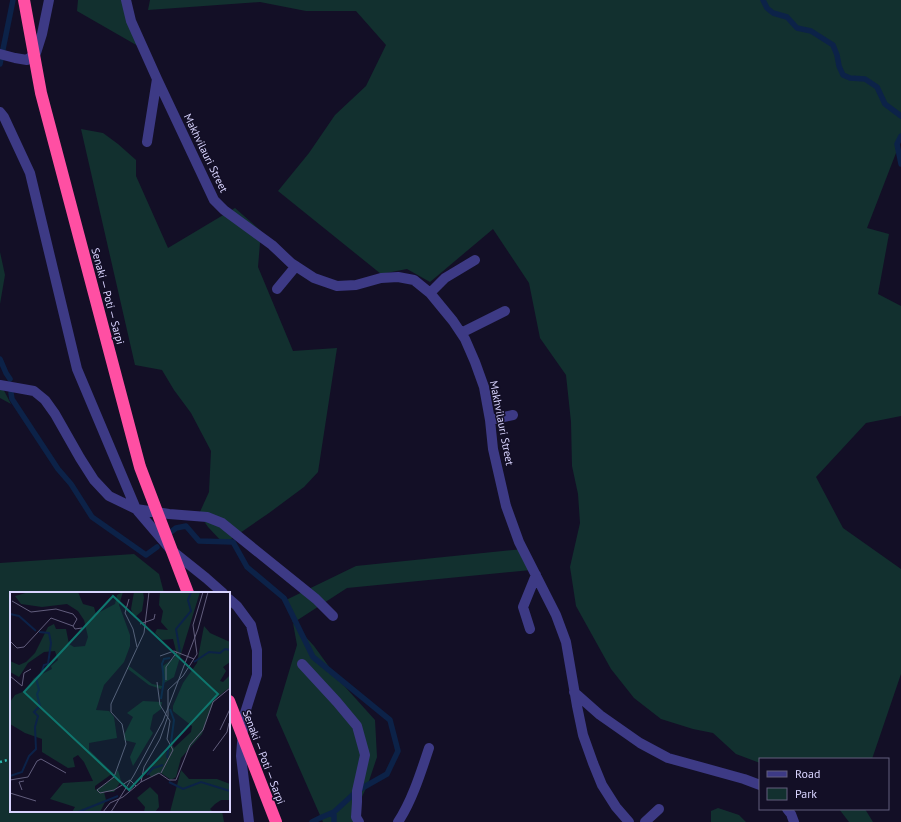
<svg xmlns="http://www.w3.org/2000/svg" width="901" height="822" font-family="'PT Sans',sans-serif">
<rect width="100%" height="100%" fill="#130f26"/>
<path fill="#12302f" d="M78,0h52l8,46 -61,-35z
M150,0h751v140l-34,88 22,6 -11,60 23,12v110l-35,7 -50,54 27,51 58,41v105l-29,85h-112v4l-24,-9 -23,-21 -20,-4 -32,-10 -27,-21 -23,-29 -35,-63 -6,-39 10,-44 -2,-29 -6,-28 -1,-44 -5,-47 -26,-37 -11,-55 -36,-54 -63,53 -23,-13 -26,5 -103,-83 31,-38 26,-38 31,-29 20,-41 -30,-34h-50l-46,-9 -112,8z
M81,129l22,4 15,11 18,16v16l32,72 67,-40 26,23 -3,36 35,84 44,-3 -19,124 -14,15 -35,26 -45,31 -16,-17 -9,-13 10,-22 2,-41 -20,-38 -17,-23 -12,-20 -27,-5z
M0,252l5,23 -5,29z
M0,383l11,21 -11,-6z
M523,549l8,21 -184,18 -54,35 21,23 24,33 37,41 2,37 -9,27 -8,17 -1,14 4,7h-40l-47,-107 21,-70 -4,-22 -7,-23 70,-34z
M134,554l25,20 5,19h-153v218h211l2,11h-224v-259z
M718,808l21,7 7,7h-35v-11z
M839,809h26l8,13h-24z"/>
<g fill="none" stroke-linecap="round" stroke-linejoin="round">
<path stroke="#0c2248" stroke-width="5.5" d="M763,0l4,8 6,5 14,4 10,11 14,3 22,14 4,10 2,11 4,9 7,3 15,1 12,8 8,17 16,12
M0,64l13,-64
M901,136l-4,8 4,20
M0,359l6,14 4,6
M11,393l1,6 46,70 13,15 21,33 54,38 11,-8
M171,532l5,-4 10,-2 13,15 34,1 14,25 37,31 29,59 77,63 8,31 -11,23 -30,17 -23,21 -12,5 -10,5
M334,812v10"/>
<path stroke="#2fb8b0" stroke-width="2.5" stroke-dasharray="2 3" stroke-linecap="butt" d="M0,762l11,-3"/>
<path stroke="#3d3a85" stroke-width="10" d="M126,0l5,21 26,58 57,121 10,10 48,35 19,18 23,15 23,8 19,-1 25,-7 17,-1 16,3 16,13 23,28 12,18 10,23 9,25 6,33 3,29 13,57 13,36 37,73 10,27 11,64 6,29 10,28 9,22 14,22 13,15
M0,54l15,4 12,2 9,-7 6,-19 7,-34
M0,112l4,5 26,56 47,196 59,140 35,41 35,28 17,15
M147,142l10,-63
M277,289l19,-23
M430,293l15,-15 30,-18
M461,333l44,-22
M0,385l34,6 11,9 10,14 25,44 14,22 15,16 27,13 33,5 38,3 15,6 94,76 17,17
M490,420l23,-5
M229,599l8,7 14,19 6,25v25l-13,41 -3,40 8,66
M530,629l-7,-22 13,-32
M302,664l35,38 20,24 8,29 -8,36v11l-1,15 3,5
M574,692l26,23 40,28 28,15 76,21 16,6
M787,809l4,5 3,8
M398,822c14,-21 23,-50 31,-74
M645,822l14,-13"/>
<path stroke="#ff4fa3" stroke-width="12" d="M24,0l17,93 99,374 48,126
M229,701l47,121"/>
</g>
<g text-anchor="middle" dominant-baseline="central" stroke-width="3" stroke-linejoin="round" paint-order="stroke">
<g font-size="11" fill="#d9d4ff" stroke="#130f26">
<text transform="translate(206 153) rotate(64)">Makhvilauri Street</text>
<text transform="translate(108 296) rotate(75)">Senaki — Poti — Sarpi</text>
<text transform="translate(502 423) rotate(79)">Makhvilauri Street</text>
<text transform="translate(264 757) rotate(69)">Senaki — Poti — Sarpi</text>
</g>
</g>
<g transform="translate(10 592)">
<rect width="220" height="220" fill="#130f26"/>
<path d="M19,0h49l5,12 11,3 2,7 19,-10 2,-9 6,-3 -4,13 11,30v11l-6,16 -20,23 -8,25 13,1 5,6 3,21 -28,5v7l24,23 -18,13v4l13,-8 10,-12 3,11 -7,11h-10l2,8 -6,12h-28l3,-5 -25,-8 13,-16 30,-2 -9,-19 -6,-7 -5,3 2,9 -7,1 -26,-16v-13l-17,-6 -15,-9v-22l5,-7 10,-4 9,-13 18,-9 -1,-3 7,-6 -3,-9 -11,1 -16,11 -9,14 -9,-5v-11l9,4 7,-3 9,-9 13,-26 6,-3 2,5h10l3,15 5,3 11,-1 3,-9 -4,-17 -6,-9 -11,-7 -25,3 -21,-3 -6,-8zM124,0h9l1,6 -2,13 -8,7 -3,-9zM150,0h40l-26,85 -10,6 -3,6 -12,-4 -21,-16 1,-3 23,18 10,2 1,-20 11,-8 2,-7 -3,-12 -11,1 -7,-7 2,-4 11,1 -7,-8 2,-11 -4,-6zM194,34l6,7 20,9v20l-7,5 3,4 -6,10 3,1 7,-7v12l-16,13 -12,34 -21,24 -5,19 -5,3 -10,-7 -10,4 -3,-4 10,-15 12,-9 1,-7 3,6 17,-16 1,-6 -19,-15v-5l10,-23 14,-20zM133,109l19,1 -1,7 -8,6 -3,14 3,4 -20,33 -3,-9 6,-14 -12,-3v-5l9,-18 -6,-4zM171,178l8,9h28l13,5v16h-9l-6,4 -5,5 3,3h-43zM140,195l8,8 1,12 -4,5h-11l1,-5 -8,-9z" fill="#12302f"/>
<path fill="none" stroke="#0c2248" stroke-width="2" d="M0,22l9,2 17,15M170,60l-4,-23 15,-18 -3,-11 3,-8M184,70l15,-10 11,1 5,-4 5,1M151,107l3,-19 -2,-16 2,-5 6,-1M160,117l4,11 -3,23M157,166l2,-13M137,183l6,-7 10,-3M0,184l12,-4 7,-16 7,-7 -1,-22 3,-11 -4,-4 6,-6 -3,-12 2,-4 -3,-12 5,-4 3,-9 4,-1 3,-21 -2,-10 -10,-1M159,190l14,7 18,-7 29,9M68,220l40,-16"/>
<path fill="none" stroke="#625e7d" stroke-width="1" d="M119,7l-4,14 8,16 4,18M2,9l19,11 25,-3 17,5 4,5 -4,7M130,32l14,-5 1,-5M0,49l7,7 7,-1 27,-29 22,8 2,3 7,-1M150,64l14,-5 20,8M0,84l12,10 2,-13 7,-4M156,88v-13l11,-15M147,90l3,23 10,16 -3,18 6,11 -12,23M220,125v22M210,138l10,-21M203,159l14,-19 2,-9M0,188l18,-3 9,-16 4,-2 25,14M131,190l3,-15 16,-28 8,-23v-26l15,-14 14,-22 -4,-29 10,-33M126,194l-6,-6 -16,10 -14,3 -3,-3 17,-13 12,-33 -4,-20 -11,-12v-8l33,-71 5,-41M12,198l-3,-8 5,-1M0,201l26,8M93,220l7,-9 13,-6 18,-15 18,-9 10,7h7l14,-35 13,-15 10,-28 17,-14M101,220l23,-37 29,-54 35,-92 10,-37"/>
<path fill="#0f766e" fill-opacity="0.15" stroke="#0f766e" stroke-width="2" d="M103,4l105,98 -89,96 -105,-98z"/>
<rect width="220" height="220" fill="none" stroke="#d9d4ff" stroke-width="2"/>
</g>
<rect x="759" y="758" width="130" height="52" fill="#130f26" stroke="#625e7d"/>
<rect x="767" y="771" width="20" height="6" fill="#3d3a85" stroke="#625e7d"/>
<text x="795" y="778" font-size="12" fill="#d9d4ff">Road</text>
<rect x="767" y="788" width="20" height="12" fill="#12302f" stroke="#625e7d"/>
<text x="795" y="798" font-size="12" fill="#d9d4ff">Park</text>
</svg>
